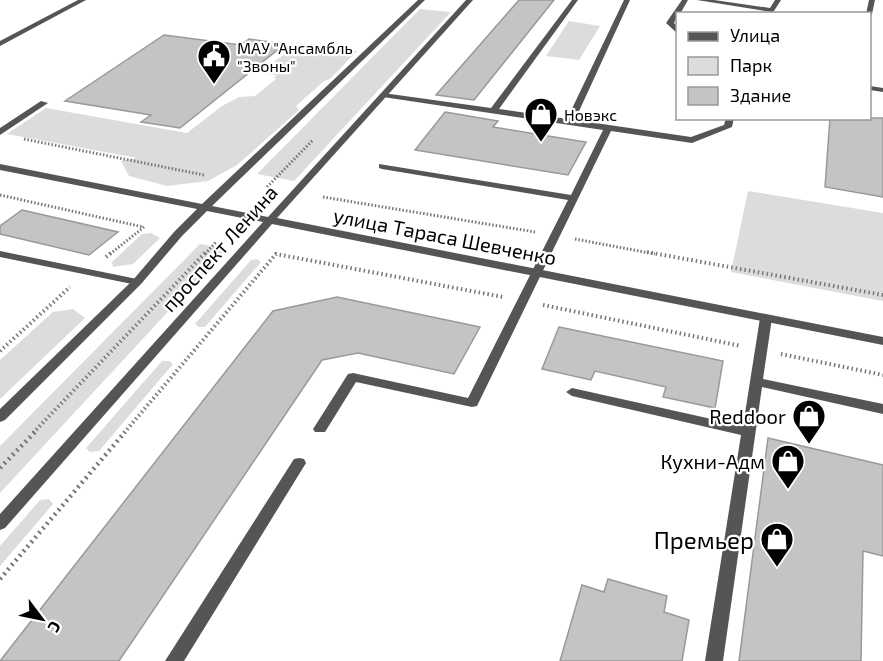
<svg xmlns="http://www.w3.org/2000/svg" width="883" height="661" font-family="'Exo 2',sans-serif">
<rect width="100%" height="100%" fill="#fff"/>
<path fill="#dcdcdc" d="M420,9l31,3 -157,169 -37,-7z
M569,21l31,5 -21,34 -33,-4z
M301,44l56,7 -27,28 -6,2 -28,25 3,4 -62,55 -29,16 -41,5 -38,-10 -8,-15 16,-3 -130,-24 39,-26 141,25 35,-27 17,-9 16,-1 21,-17 -2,-1 2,-3 -9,-1 6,-5 -2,-3 5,-6z
M748,191l135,22v88l-152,-29z
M151,233l9,5 -27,26 -20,3 -1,-5 30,-28z
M200,244l26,5 -226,244v-47z
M257,259l4,3 -56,65h-6l-4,-3 56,-64z
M73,309l12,9 -85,81v-39l53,-48z
M162,361h7l4,3 -74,87 -9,1 -4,-4z
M49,499l4,5 -53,62v-20l40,-46z"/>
<path fill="#c4c4c4" stroke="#999" stroke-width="1.5" d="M519,0h35l-80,100 -38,-5z
M164,35l77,10 8,-6 36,5 -105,84 -39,-6 10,-7 -86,-14z
M445,112l53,9 -5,6 93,15 -18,33 -153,-25z
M830,118h53v79l-58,-10z
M22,210l96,22 -29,23 -89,-21v-8z
M337,297l143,30 -26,47 -96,-21 -36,7 -203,301h-119l273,-350z
M559,327l164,34 -8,47 -52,-11 3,-10 -71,-16 -4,9 -49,-11z
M768,438l115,27v91l-20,-5 -2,110h-122z
M608,579l59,17 -3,16 25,8 -7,41h-122l22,-76 22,7z"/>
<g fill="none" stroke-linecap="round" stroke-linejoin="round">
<path stroke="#777" stroke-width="3" stroke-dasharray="1.5 2" stroke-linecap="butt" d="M24,139l180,36
M267,187l46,-47
M0,195l143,32
M323,197l212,35
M575,239l80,15
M110,254l34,-27
M205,254l11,-12"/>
<path stroke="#777" stroke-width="4" stroke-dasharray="1.5 3" stroke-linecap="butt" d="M647,252l236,43
M106,257l6,-5
M543,305l198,41
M0,351l70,-64
M781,354l102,21
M33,433l173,-181
M124,433l152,-179 227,43"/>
<path stroke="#777" stroke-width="4.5" stroke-dasharray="2 4" stroke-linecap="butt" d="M0,468l35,-36
M0,579l125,-147"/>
<path fill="#555" fill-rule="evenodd" d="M572,0h6l-79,109 68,10 57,-119h6l-55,120 116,17 33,-12 2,-7h8l-2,9 -40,16 -81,-12 -134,275 -5,1 -116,-25 -31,50h-10l-2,-3 2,-3 33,-52 5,-1 115,25 100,-198 -186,-31 -3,-1v-4l192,31 32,-65 -220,-33 -4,-2 4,-2 108,15z
M682,0h6l-8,14h-2l-4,9 4,4v7l-12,-11z
M697,0h17l56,8 5,-8h6l-7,11 -2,1z
M869,0h6l-3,14 -2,2v-2h-4z
M870,86l13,2v4l-13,-2z
M41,101l7,2 -48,32v-7z
M0,251l137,28 6,3 -6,3 -137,-28z
M766,314l6,4 -9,61 120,25v10l-121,-27 -39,274h-18l36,-226 -169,-39 -6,-4 6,-4 171,38 17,-108z
M299,458l5,1 2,4 -122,198h-19l129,-202z"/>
<path fill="#555" fill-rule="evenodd" d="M78,0h8l-86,46v-5z
M418,0h7l-213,206 56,11 198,-217h7l-196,218 606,119v8l-611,-121 -267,304 -5,2v-16l263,-292 -56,-11 -25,25 -41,48 -136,136 -5,2v-13l133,-129 41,-48 23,-23 -197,-39v-6l202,40z"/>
</g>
<defs>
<g id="civic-pin" transform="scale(1.725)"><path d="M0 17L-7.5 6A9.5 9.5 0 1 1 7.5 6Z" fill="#000" stroke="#fff"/><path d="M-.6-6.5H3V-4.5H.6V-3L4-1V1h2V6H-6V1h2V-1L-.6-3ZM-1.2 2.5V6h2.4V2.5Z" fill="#fff"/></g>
<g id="shop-pin" transform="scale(1.725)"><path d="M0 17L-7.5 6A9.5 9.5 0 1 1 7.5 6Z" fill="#000" stroke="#fff"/><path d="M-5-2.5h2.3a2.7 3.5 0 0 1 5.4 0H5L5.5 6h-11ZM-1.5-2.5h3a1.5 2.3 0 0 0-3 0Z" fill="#fff"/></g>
</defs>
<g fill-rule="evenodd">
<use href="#civic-pin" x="214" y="56"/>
<use href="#shop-pin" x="541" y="114"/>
<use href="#shop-pin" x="809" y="416"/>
<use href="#shop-pin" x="788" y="461"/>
<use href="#shop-pin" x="777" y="539"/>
</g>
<g text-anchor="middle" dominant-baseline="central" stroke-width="4.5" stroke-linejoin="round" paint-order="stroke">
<g font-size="16" fill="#000" stroke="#fff" text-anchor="start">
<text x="237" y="47">МАУ "Ансамбль<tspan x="237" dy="18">"Звоны"</tspan></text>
<text x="564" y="114">Новэкс</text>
</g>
<g font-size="20" fill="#000" stroke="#fff">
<text transform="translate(445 236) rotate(11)">улица Тараса Шевченко</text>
<text transform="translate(219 248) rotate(-48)">проспект Ленина</text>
</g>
<g font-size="20" fill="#000" stroke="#fff" text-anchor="end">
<text x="786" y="416">Reddoor</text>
<text x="765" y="461">Кухни-Адм</text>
</g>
<g font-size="24" fill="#000" stroke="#fff" text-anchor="end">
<text x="754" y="539">Премьер</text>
</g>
</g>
<rect x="676" y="12" width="195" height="108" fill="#ffffff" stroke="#999999" stroke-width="1.5"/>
<rect x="688" y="32" width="30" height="9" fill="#555555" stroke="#999999" stroke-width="1.5"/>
<text x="730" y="42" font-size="18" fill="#000000">Улица</text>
<rect x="688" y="57" width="30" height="18" fill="#dcdcdc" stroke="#999999" stroke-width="1.5"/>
<text x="730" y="72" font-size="18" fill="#000000">Парк</text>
<rect x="688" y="87" width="30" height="18" fill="#c4c4c4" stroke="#999999" stroke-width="1.5"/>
<text x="730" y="102" font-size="18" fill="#000000">Здание</text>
<g transform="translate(42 619) rotate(122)" stroke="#ffffff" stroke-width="4.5" paint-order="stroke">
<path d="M0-4.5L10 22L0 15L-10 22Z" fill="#000000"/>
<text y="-9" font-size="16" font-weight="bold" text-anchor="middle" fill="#000000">С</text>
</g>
</svg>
